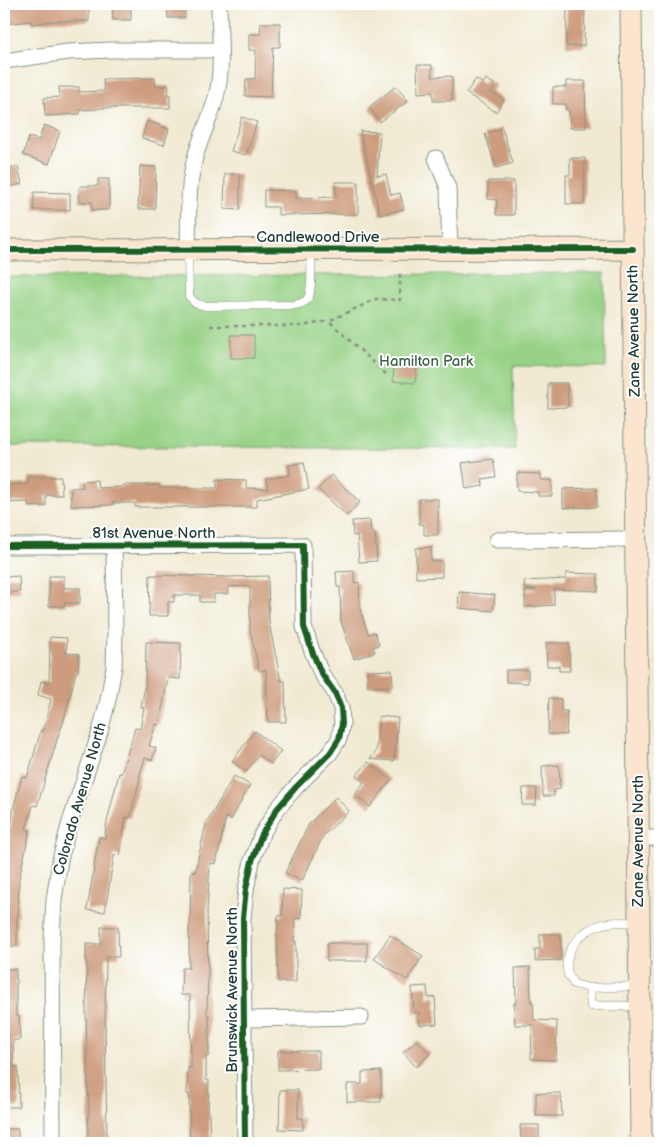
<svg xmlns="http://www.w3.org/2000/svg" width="664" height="1147" font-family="'Balsamiq Sans',sans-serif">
<rect width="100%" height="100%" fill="#fff"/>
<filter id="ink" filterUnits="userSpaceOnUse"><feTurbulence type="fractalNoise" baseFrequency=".02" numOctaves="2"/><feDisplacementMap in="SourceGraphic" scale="10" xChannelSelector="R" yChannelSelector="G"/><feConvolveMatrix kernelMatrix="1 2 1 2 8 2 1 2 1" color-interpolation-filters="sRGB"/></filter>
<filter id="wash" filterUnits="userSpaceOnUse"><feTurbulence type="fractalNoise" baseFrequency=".0096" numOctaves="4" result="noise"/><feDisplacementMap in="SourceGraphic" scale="20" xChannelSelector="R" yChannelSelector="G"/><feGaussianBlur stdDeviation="1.12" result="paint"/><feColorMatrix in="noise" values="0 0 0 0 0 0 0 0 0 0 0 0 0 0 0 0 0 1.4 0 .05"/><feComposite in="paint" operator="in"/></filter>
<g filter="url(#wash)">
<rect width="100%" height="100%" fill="#f1ead3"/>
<path fill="#97d286" stroke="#5b885d" d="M604,273l2,94 -93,-1 2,83 -511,-3v-169z"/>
<g id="blocks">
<path fill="#cd9b7d" d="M4,4h85v17h-36l-21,3 -1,-3 -27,3z
M112,4h19v16h-18z
M167,4h18v14h-17z
M567,7h18l-1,39h-18z
M261,23h19v24h-7l-2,50 -26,-1 1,-17h9l1,-29h-7v-16h11z
M417,65h15v12l20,-1v25h-19v-9l-15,1z
M155,78l1,8h13l-1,9h2v13h-71l-1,1 -18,1v4l-35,2 -1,-18 16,-1 -1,-10h20v5l25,-1 -1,-12z
M476,79l7,5 3,-5 10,6 -5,7 13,8 -8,12 -30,-19z
M566,81h19l1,47h-16l-1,-18h-3v-6h-13v-17h13z
M396,86l12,15 -28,21 -11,-15z
M242,117l15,5 -11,33 -15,-4z
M147,121l22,8 -5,16 -22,-7z
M44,125l16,6 -11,33 -26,-9 6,-18 10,3z
M502,128l11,35 -17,5 -11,-34z
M360,131l20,1 -3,44 9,-2 5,21 9,-2 4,16 -24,6z
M570,158h15l-1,46h-18v-29h4z
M18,166l4,18 -18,4v-19z
M140,166l16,1 -1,42h-17z
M225,174h15v36l-16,-1z
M98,179h11v31h-17v-8h-13l1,-16h18z
M488,181h26v34h-18l1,-15 -9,-1z
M335,182h23v32l-80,1v-8h-14v-17l32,1v7l40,-1z
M34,192l36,1v17h-36z
M231,335h23v23h-23z
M394,367l23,2 -2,14 -22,-2z
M548,383h19l1,24 -20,1z
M493,459l3,18 -14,2 1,7 -17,3 -4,-26z
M304,462l5,27 -52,10v8h-122v-4h-23v2l-41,1v-18l12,-1 -1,-6 15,-1 1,8 24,-1v-2h37v3h58v-9l29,1v8l22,1 -2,-10 24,-4 -1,-10z
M517,473l24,1v6h11v16h-14v-4l-21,-1z
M331,475l29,27 -13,14 -29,-27z
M28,477h33l1,18h-16v11l-17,1 -1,-5 -24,1v-18l24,-1z
M597,488v19l-34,1v-19z
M419,499h19v36h-14v-11h-5z
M370,520l1,12h4l2,29 -18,1 -2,-27 -4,1 -1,-15z
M431,547v14h11v16l-26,1v-30z
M354,571v12l5,-1 1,27 8,25 7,-2 4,13 -6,2 2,5 -21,7 -13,-37 -1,-35h-3l-1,-15z
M566,573l32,1v17l-44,-2v16l-29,2v-16l11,-1v-1h-11l-1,-8 42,-2z
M150,575l78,2 40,-1 1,47 12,58h4l1,41h-18l-2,-52 -7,1 -9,-42v-43l-22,1v7h-14v8h-14v-7h-26v7h-6v14h-19z
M19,576l1,16h-16v-15z
M49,576h15v12h16v15h-15v3h-16z
M459,592l36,3 -2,16 -35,-3z
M50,637l17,1 -1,15 13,1 -1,18h-2l-14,55h-1l-24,79 -4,-1 -7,24 4,1 -11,49 -1,38h-1v29h-13l2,-80h-2v-7l9,-45 -1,-1 10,-37 5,2 14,-48 2,1 8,-32 -13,-4 3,-14 8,2z
M146,642l35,1 -1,36 -12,-1 -9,47 -3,-1 -7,22 7,2 -4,12 -7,-2 -6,20h1l-10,40 -4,-1 -6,39 -6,-1 -9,57 -18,-2 12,-73 6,1 1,-12 13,-53 2,1 14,-46 5,1 4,-21 -3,-1 4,-21z
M546,643h23l1,28h-11v-5h-12z
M392,670l1,16 -25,1 -1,-16z
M506,670h22v13l-22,-1z
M549,698l12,1v12h6l-1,24 -18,-1z
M379,716l19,2 -4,43 -24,-2 6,-7z
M255,731l26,20 -10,13 -12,-9 -13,17 -14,-11z
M368,762l23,18 -21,27 -15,-12 9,-13 -8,-6z
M559,765l1,24 -6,1v6h-11l-1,-30z
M234,776l16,9 -19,35 -5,-3 -10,47 -6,-1 -3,48 1,62 -1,42h2v41h-3v24h3l-1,32h1l1,31h-20l-1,-49h-2l1,-27 3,1 -1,-73h-9l1,-27h7v-42h1l1,-54h4l11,-48z
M523,788h14l-1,17h-14z
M336,797l13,14 -26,25 -21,45 -17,-8 24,-49z
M283,889l19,1 -1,29 -6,-1 -1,23h2v41h-18l-1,-44 1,-22h4z
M101,927h17l1,30h-13l-1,62 2,124h-19v-29h1l-3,-101 1,-53h-1v-16h15z
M540,934h21v26l-26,1v-12h5z
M390,935l33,21 -16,24 -33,-21z
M327,943h40v18h-40z
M530,967l1,35h2l1,18 23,1 -1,39 -25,-1 1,-34h-17l-1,-22h2l-1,-35z
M4,969h12v47h3l1,24h-7l1,27h4l1,40h-15z
M427,986l1,12 7,-1 2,27 -17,1 -1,-13 -5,1 -2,-26z
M417,1040l13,14 -14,13 -13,-15z
M278,1051h41v18l-41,1z
M381,1071v31h-34v-18h15v-12z
M280,1090h18v28h5v12l-24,-1z
M536,1093h25l1,23h-26z
M520,1125h19v14l-18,1z
M4,1129h14v14h-14z"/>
</g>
</g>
<g filter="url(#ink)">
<use href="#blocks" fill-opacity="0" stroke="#889484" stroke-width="1"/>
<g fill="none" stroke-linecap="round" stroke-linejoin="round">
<g stroke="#889484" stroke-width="9">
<path id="lane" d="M188,252l1,44 6,7 10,3 89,-1c6,-1 11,-2 14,-7 5,-8 3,-36 3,-46
M638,986l-49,2 -15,-4c-2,-3 -5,-7 -6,-10 -6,-23 14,-45 35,-50 11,-3 23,-2 35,-1
M589,988l2,18h47"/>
</g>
<g stroke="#889484" stroke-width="17">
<path id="street" d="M4,61l64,-9 43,-2h109
M436,158l12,30 2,61
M188,250c1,-31 -1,-63 7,-92 6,-24 19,-45 23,-70 5,-24 1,-58 1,-84
M497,540l139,-1
M4,546l299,-1 1,82 8,24 9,22 14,20 6,15 1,16 -3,15 -9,14 -34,34 -19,22 -15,25 -10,27 -6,28 -3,29 2,225
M638,838h22
M245,1019l116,-2
M53,1143l-1,-204 2,-39 6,-40 10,-38 30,-90 8,-32 6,-33 1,-34 -1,-88"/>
</g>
<g stroke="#889484" stroke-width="23">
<path id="secondary" d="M631,4l10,1139
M4,250l629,-1"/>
</g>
<path stroke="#889484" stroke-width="2.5" stroke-dasharray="4 4" stroke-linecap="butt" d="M210,326h92l27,-5
M386,374l-57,-53 47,-22 24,1v-30"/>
<use href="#lane" stroke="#fff" stroke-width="8"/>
<use href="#street" stroke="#fff" stroke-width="15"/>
<use href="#secondary" stroke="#fbe5cf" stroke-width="21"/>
<g stroke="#fff" stroke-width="9">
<path id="cycleway" d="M4,250l629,-1
M4,546l299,-1 1,82 8,24 9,22 14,20 6,15 1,16 -3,15 -9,14 -34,34 -19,22 -15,25 -10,27 -6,28 -3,29 2,225"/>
</g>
<use href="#cycleway" stroke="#1b5e20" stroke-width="6"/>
</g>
</g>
<g text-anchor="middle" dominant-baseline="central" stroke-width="4" stroke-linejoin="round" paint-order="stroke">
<g font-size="15" fill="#1f3d34" stroke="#fff">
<text x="318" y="237">Candlewood Drive</text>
<text transform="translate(634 331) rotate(-91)">Zane Avenue North</text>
<text x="154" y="533">81st Avenue North</text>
<text transform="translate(80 799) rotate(-74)">Colorado Avenue North</text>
<text transform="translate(638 841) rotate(-90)">Zane Avenue North</text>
<text transform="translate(232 990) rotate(-90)">Brunswick Avenue North</text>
</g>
<g font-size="15" fill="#3d6248" stroke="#fff">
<text x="426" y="361">Hamilton Park</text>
</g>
</g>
<rect width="664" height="1147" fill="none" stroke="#fff" stroke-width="20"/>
</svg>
